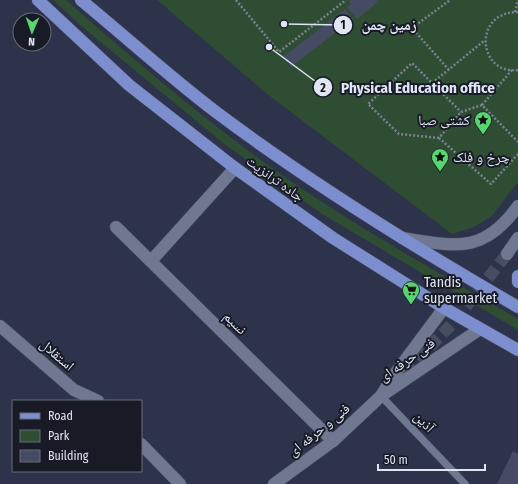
<svg xmlns="http://www.w3.org/2000/svg" width="518" height="484" font-family="'Fira Sans Condensed','Noto Naskh Arabic',sans-serif">
<rect width="100%" height="100%" fill="#2c334a"/>
<path fill="#2e4d32" d="M53,0h13c70,61 140,122 216,175 76,53 157,98 236,144v11l-196,-116 -99,-71 -143,-118z
M157,0h361v182l-26,34 -18,11 -22,7 -185,-140z"/>
<path fill="#444b63" d="M351,0h25l2,2 -21,17 -10,-12 4,-3 -2,-3z
M345,9l8,10 -62,48 -8,-10z
M513,451l5,3v30h-21z"/>
<g fill="none" stroke-linecap="round" stroke-linejoin="round">
<path stroke="#474e64" stroke-width="12" stroke-dasharray="12 6" stroke-linecap="butt" d="M392,385l61,-62 54,-69"/>
<g stroke="#4a4f62" stroke-width="8">
<path id="lane" d="M381,396l84,88"/>
</g>
<g stroke="#4a4f62" stroke-width="13">
<path id="street" d="M116,227l217,214
M151,261l84,-93
M0,326l74,64 24,11
M381,396l99,-67
M141,444l39,40"/>
</g>
<g stroke="#4a4f62" stroke-width="13">
<path id="secondary" d="M402,238c53,8 81,17 116,-32
M507,254l11,-16
M274,484l59,-43 48,-45 13,-21 50,-67"/>
</g>
<g stroke="#4a4f62" stroke-width="13">
<path id="primary" d="M38,0l91,85 106,83 98,70 111,70 74,42
M81,0c45,37 89,77 135,112 96,72 198,135 302,195
M518,276v6"/>
</g>
<path stroke="#7b8194" stroke-width="2.5" stroke-dasharray="2 2" stroke-linecap="butt" d="M236,0l43,52 67,-52
M515,12l3,-12
M518,12c-46,0 -40,63 0,58
M449,70l-37,-42 38,-28
M512,70l-30,35 36,37
M432,83l52,-42
M482,105l-21,7 -22,26 52,46 27,-30
M439,138l-40,-4 -31,-30 44,-41 49,49"/>
<use href="#lane" stroke="#6f7791" stroke-width="7"/>
<use href="#street" stroke="#6f7791" stroke-width="12"/>
<use href="#secondary" stroke="#6f7791" stroke-width="12"/>
<use href="#primary" stroke="#7d8ecf" stroke-width="12"/>
</g>
<defs>
<g id="sight-pin" transform="scale(0.9)"><path d="M0 17L-7.5 6A9.5 9.5 0 1 1 7.5 6Z" fill="#57d570" stroke="#181b26"/><path d="M0-6L1.8-2.2L6-1.7L2.9 1.2L3.7 5.4L0 3.3L-3.7 5.4L-2.9 1.2L-6-1.7L-1.8-2.2Z" fill="#111"/></g>
<g id="supermarket-pin" transform="scale(0.9)"><path d="M0 17L-7.5 6A9.5 9.5 0 1 1 7.5 6Z" fill="#57d570" stroke="#181b26"/><path d="M-6-5.5h2.5l.6 2H6L4.5 2H-2.5L-4.4-4H-6ZM-1.5 3.2a1.3 1.3 0 1 0 .1 0ZM3 3.2a1.3 1.3 0 1 0 .1 0Z" fill="#111"/></g>
</defs>
<g fill-rule="evenodd">
<use href="#sight-pin" x="483" y="120"/>
<use href="#sight-pin" x="440" y="157"/>
<use href="#supermarket-pin" x="411" y="290"/>
</g>
<g text-anchor="middle" dominant-baseline="central" stroke-width="4" stroke-linejoin="round" paint-order="stroke">
<g font-size="14" fill="#e0e5f4" stroke="#181b26" text-anchor="start">
<text x="470" y="120" text-anchor="end">کشتی صبا</text>
<text x="453" y="157">چرخ و فلک</text>
<text x="424" y="282">Tandis<tspan x="424" dy="16">supermarket</tspan></text>
</g>
<g font-size="14" fill="#e0e5f4" stroke="#181b26">
<text transform="translate(275 179) rotate(36)">جاده ترانزیت</text>
<text transform="translate(235 323) rotate(45)">نسيم</text>
<text transform="translate(57 355) rotate(41)">استقلال</text>
<text transform="translate(407 360) rotate(-35)">فنی حرفه ای</text>
<text transform="translate(424 422) rotate(46)">آذین</text>
<text transform="translate(319 430) rotate(-39)">فنی و حرفه ای</text>
</g>
</g>
<path fill="none" stroke="#e0e5f4" stroke-width="1.5" d="M284 24L343 25M269 47L323 87"/>
<g fill="#e0e5f4" stroke="#181b26" stroke-width="1.5">
<circle cx="284" cy="24" r="4"/>
<circle cx="269" cy="47" r="4"/>
<circle cx="343" cy="25" r="10"/>
<circle cx="323" cy="87" r="10"/>
</g>
<g font-size="12" text-anchor="middle" font-weight="bold" fill="#111">
<text x="343" y="29">1</text>
<text x="323" y="92">2</text>
</g>
<g font-size="15" text-anchor="middle" font-weight="bold" fill="#e0e5f4" stroke="#181b26" stroke-width="4" stroke-linejoin="round" paint-order="stroke">
<text x="389" y="30">زمین چمن</text>
<text x="418" y="93">Physical Education office</text>
</g>
<rect x="12" y="400" width="130" height="72" fill="#181b26" stroke="#686c78"/>
<rect x="20" y="413" width="20" height="6" fill="#7d8ecf" stroke="#686c78"/>
<text x="48" y="420" font-size="12" fill="#e0e5f4">Road</text>
<rect x="20" y="430" width="20" height="12" fill="#2e4d32" stroke="#686c78"/>
<text x="48" y="440" font-size="12" fill="#e0e5f4">Park</text>
<rect x="20" y="450" width="20" height="12" fill="#444b63" stroke="#686c78"/>
<text x="48" y="460" font-size="12" fill="#e0e5f4">Building</text>
<g transform="translate(32 32) rotate(182)"><circle r="19" fill="#181b26" stroke="#686c78"/>
<path d="M0-3L7 15L0 10L-7 15Z" fill="#57d570"/>
<text y="-6" font-size="11" font-weight="bold" text-anchor="middle" fill="#e0e5f4">N</text>
</g>
<path d="M378 464v6h107v-6" fill="none" stroke="#e0e5f4" stroke-width="2"/>
<text x="384" y="464" font-size="12" fill="#e0e5f4" stroke="#181b26" stroke-width="3" paint-order="stroke">50 m</text>
</svg>
